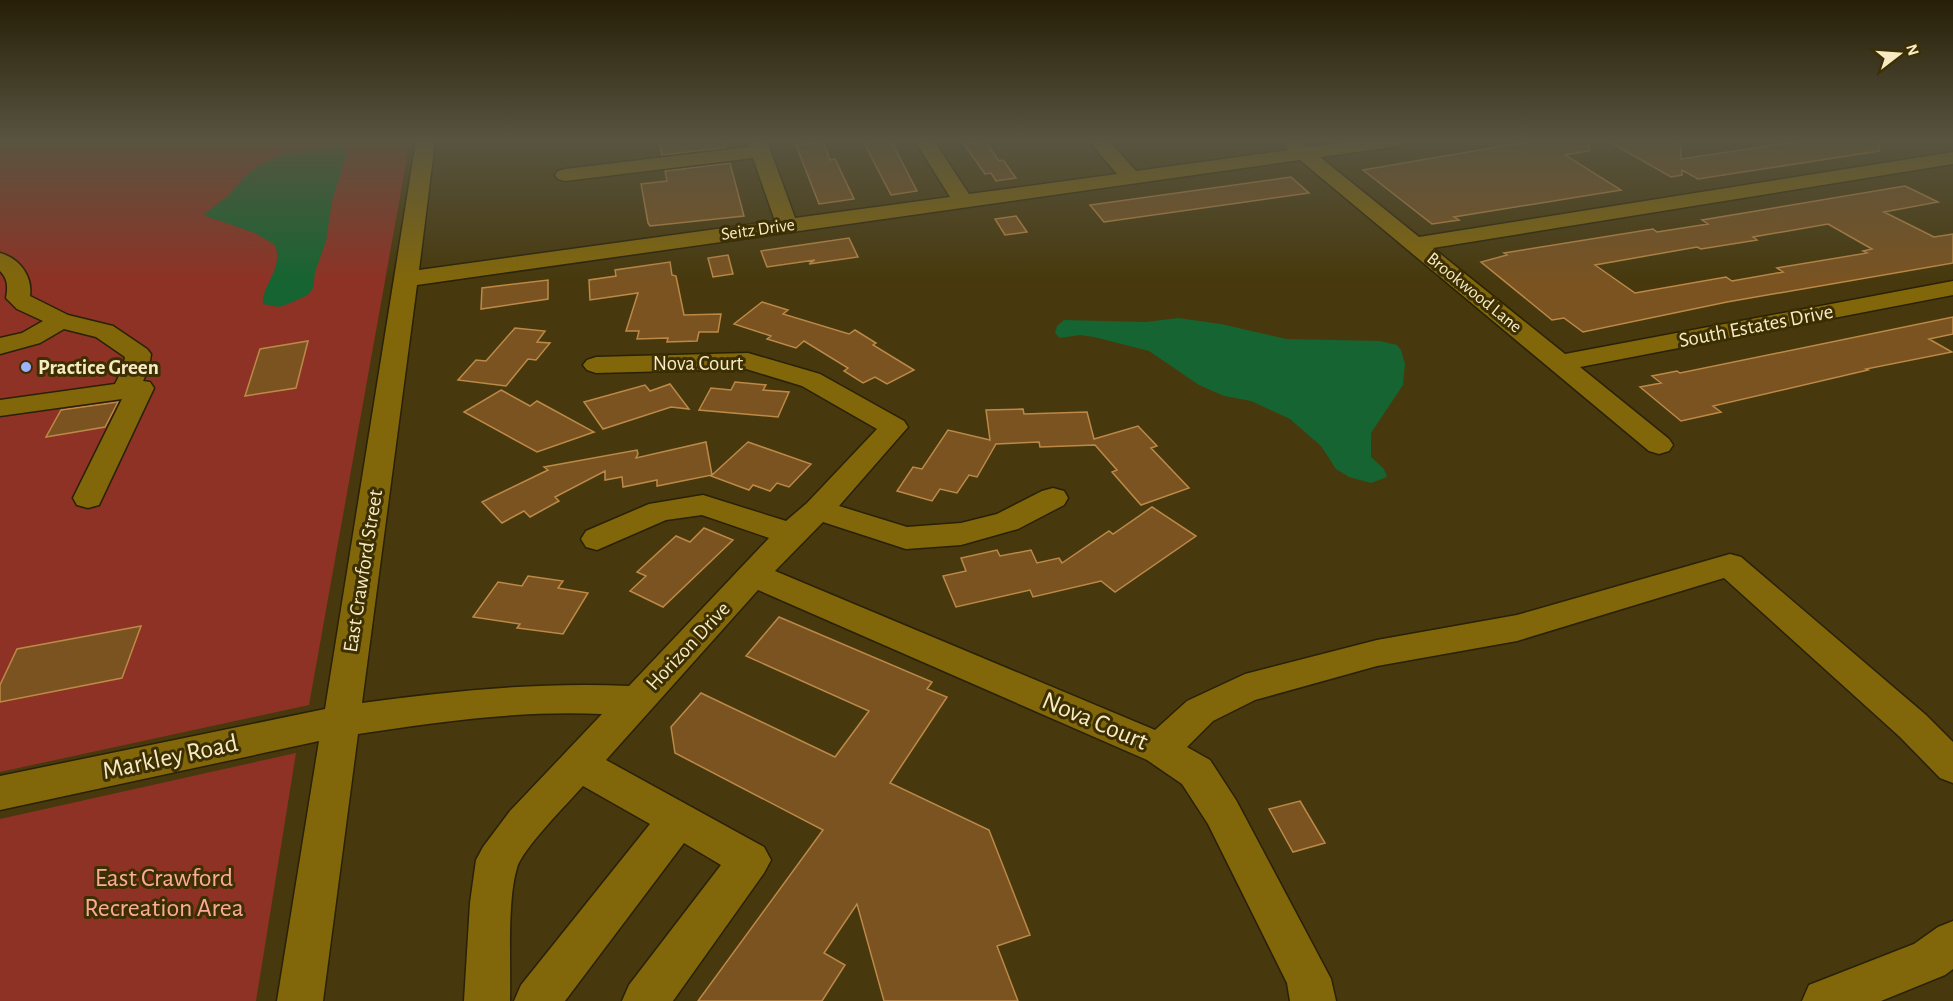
<svg xmlns="http://www.w3.org/2000/svg" width="1953" height="1001" font-family="'Alegreya Sans',sans-serif">
<rect width="100%" height="100%" fill="#47390d"/>
<path fill="#8e3225" d="M0,141h410l-101,564 -309,67z
M296,753l-40,248h-256v-182z"/>
<path fill="#166431" d="M338,144l7,2 1,9 -14,46 -6,40 -11,31 -2,16 -5,7 -20,9 -9,3 -16,-3c-2,-18 21,-35 12,-59l-20,-12 -52,-18 26,-20 15,-18 17,-13 23,-10z
M1178,318l43,6 65,15 94,2 17,4 4,5 4,14 -2,21 -32,48v24l13,12 3,8 -16,6 -22,-6 -13,-8 -15,-23 -31,-27 -39,-18 -27,-5 -25,-11 -50,-34 -55,-14 -14,-2 -20,3 -5,-5 2,-7 7,-6 82,2z"/>
<path fill="#7a5321" stroke="#bd8947" stroke-width="1.5" fill-rule="evenodd" d="M659,141h65l2,7 -64,7z
M863,141h28l26,50 -26,4z
M985,141l14,20 4,-1 13,18 -20,3 -5,-8 -6,1 -21,-30z
M1532,141h56l1,10 -24,4 56,35 -167,27 5,3 -27,4 -69,-54z
M1608,141h72l1,18 120,-18h78v10l-181,28 -16,-9v5l-11,2z
M823,142l7,18 5,-1 19,40 -35,5 -23,-59z
M730,163l14,53 -94,10 -2,-3 -7,-39 26,-3 -2,-10z
M1291,177l18,16 -205,29 -14,-17z
M1905,186l33,16 -54,10 50,25 19,-3v29l-226,39 -144,30 -19,-14 -12,2 -71,-58 26,-7 -3,-2 149,-24 4,3 51,-8 -6,-4zM1828,224l44,25 -9,2 4,2 -90,15 6,4 -51,9 -6,-4 -91,16 -40,-28 102,-18 4,2 56,-9 -4,-3z
M1016,216l11,16 -22,3 -10,-16z
M849,238l9,19 -49,7 6,-4 -48,7 -6,-16z
M728,255l5,19 -20,3 -5,-19z
M670,262l2,13 4,1 8,39 37,-1 -3,18h-19l-2,9 -30,1 1,-4 -31,1 2,-8h-13l12,-38 -48,7 -1,-20 27,-4 -1,-6z
M548,280v19l-67,10 1,-21z
M762,302l26,8 -5,4 66,20 6,-4 21,13 -3,2 41,25 -27,14 -12,-7 -12,6 -19,-12 4,-3 -44,-27 -8,7 -29,-9 4,-3 -37,-12z
M1953,317v17l-24,5 23,13 -86,17 2,1 -155,36 8,6 -40,9 -41,-34 21,-4 -9,-7 25,-5 3,2z
M515,328l30,3 -8,11 13,1 -14,17 -8,-1 -22,27 -48,-6 18,-20 10,1z
M308,341l-12,47 -51,8 15,-47z
M735,382l31,3 -3,5 26,2 -11,25 -79,-7 12,-22 20,2z
M670,384l19,25 -18,-2 -68,22 -19,-27 61,-17 5,6z
M501,390l29,16 7,-5 57,31 -57,20 -73,-40z
M118,402l-13,25 -59,10 15,-27z
M1023,409l1,5 63,-2 7,27 44,-13 19,20 -6,2 38,40 -48,17 -29,-33 5,-2 -22,-25 -55,2 -1,-5 -43,2 -19,33 -8,-2 -12,18 -17,-4 -8,12 -35,-10 16,-24 9,2 26,-39 42,10 -4,-30z
M706,442l6,33 -55,11v-6l-34,7 -1,-10 -17,3v-9l-50,26 4,4 -29,16 -6,-6 -22,12 -20,-21 66,-32 -4,-3 93,-17 1,4 -2,4z
M748,442l63,22 -22,23 -12,-4 -7,8 -17,-6 -4,5 -38,-14z
M1152,507l44,29 -81,56 -14,-11 -68,16 -3,-7 -74,17 -13,-31 23,-5 -5,-13 36,-8 3,6 31,-6 6,13 22,-5 3,5 47,-32 4,3z
M704,528l29,12 -70,67 -33,-16 16,-15 -9,-4 39,-36 14,6z
M528,576l35,5 -5,7 30,5 -25,41 -46,-6 3,-4 -47,-7 25,-35 24,4z
M779,617l153,65 -5,7 20,8 -57,86 99,47 41,105 -33,11 21,55h-134l-27,-97 -33,49 21,12 -23,36h-124l125,-171 -148,-77 -4,-26 30,-34 134,64 34,-46 -123,-55z
M141,626l-19,52 -122,24v-17l17,-36z
M1300,801l25,42 -32,9 -24,-43z"/>
<g fill="none" stroke-linecap="round" stroke-linejoin="round">
<g stroke="#292107" stroke-width="3">
<path id="minor" d="M416,141h19l-16,129 356,-49 -22,-63 -188,23 -7,-2 -3,-4 3,-4 7,-2 184,-22 -1,-6h19l28,77 155,-21 -35,-56h19l35,53 148,-20 -28,-33h20l27,30 152,-21 -3,-4 6,-5 11,1 6,5 44,-6h51l-2,4 -7,2 -74,10 99,80 534,-85v12l-520,84 132,106 388,-73v14l-373,72 89,72 4,6 -4,6 -10,3 -10,-3 -349,-291 -883,125 -55,418c88,-12 177,-21 267,-17l140,-148 -67,-23 -36,5 -69,30 -11,-3 -5,-8 5,-8 63,-27 54,-9 83,26 21,-18 70,-74 -75,-43 -56,-17 -150,4 -9,-3 -4,-5 4,-5 9,-3 152,-4 72,21 84,47 4,6 -69,79 68,21 54,-4 36,-9 45,-23 11,-3 11,3 4,7 -4,7 -46,24 -11,3 -46,13 -55,4 -83,-27 -48,49 380,159 32,-29 58,-27 132,-34 140,-25 213,-61 11,3 185,158 27,27v41l-13,-5 -40,-41 -176,-159 -207,63 -140,25 -122,34 -42,21 -26,26 23,13 26,40 95,179 5,22h-46l-3,-18 -79,-159 -26,-40 -35,-24 -389,-170 -152,170 158,87 7,13 -7,13 -91,128h-51l7,-16 92,-120 -37,-22 -119,158h-51l7,-16 129,-161 -67,-38c-14,16 -61,63 -66,82 -10,33 -6,96 -7,133h-46l6,-98 6,-43 7,-13 27,-36 92,-97c-81,-4 -164,8 -244,20l-35,267h-46l42,-260 -319,69v-34l325,-67z
M0,253c19,5 33,23 30,43l38,19 45,11 34,23 4,5 -2,14 -6,13 7,1 4,6 -55,117 -11,3 -11,-3 -4,-7 49,-99 -122,17v-16l115,-16 8,-16 2,-11 -29,-20 -32,-8 -24,14 -40,11v-16l22,-5 21,-12 -26,-12 -11,-11c2,-11 2,-19 -6,-27z
M1953,921v48l-8,6 -64,26h-79l7,-16 105,-41 24,-17z"/>
</g>
<use href="#minor" fill="#82670a" fill-rule="evenodd"/>
</g>
<linearGradient id="sky" x2="0" y2="1"><stop stop-color="#271f07"/><stop offset="0.5" stop-color="#585440"/><stop offset="1" stop-color="#585440" stop-opacity="0"/></linearGradient>
<rect width="1953" height="281" fill="url(#sky)"/>
<circle fill="#9db4fd" stroke="#3c2f01" stroke-width="2" cx="26" cy="367" r="6"/>
<g text-anchor="middle" dominant-baseline="central" stroke-width="6" stroke-linejoin="round" paint-order="stroke">
<g font-size="18" fill="#f8eac3" stroke="#3c2f01">
<text transform="translate(758 230) rotate(-8)">Seitz Drive</text>
<text transform="translate(1474 293) rotate(39)">Brookwood Lane</text>
</g>
<g font-size="21" fill="#f8eac3" stroke="#3c2f01">
<text transform="translate(1756 326) rotate(-11)">South Estates Drive</text>
<text x="698" y="363">Nova Court</text>
<text transform="translate(363 571) rotate(-81)">East Crawford Street</text>
<text transform="translate(688 646) rotate(-47)">Horizon Drive</text>
</g>
<g font-size="21" font-weight="bold" fill="#f8eac3" stroke="#3c2f01" text-anchor="start">
<text x="38" y="367">Practice Green</text>
</g>
<g font-size="26" fill="#f8eac3" stroke="#3c2f01">
<text transform="translate(1095 721) rotate(23)">Nova Court</text>
<text transform="translate(170 757) rotate(-12)">Markley Road</text>
</g>
<g font-size="26" fill="#fba99a" stroke="#3c2f01">
<text x="164" y="878">East Crawford<tspan x="164" dy="30">Recreation Area</tspan></text>
</g>
</g>
<g transform="translate(1899 54) rotate(73)" stroke="#3c2f01" stroke-width="4.5" paint-order="stroke">
<path d="M0-4.5L10 22L0 15L-10 22Z" fill="#f8eac3"/>
<text y="-9" font-size="16" font-weight="bold" text-anchor="middle" fill="#f8eac3">N</text>
</g>
</svg>
